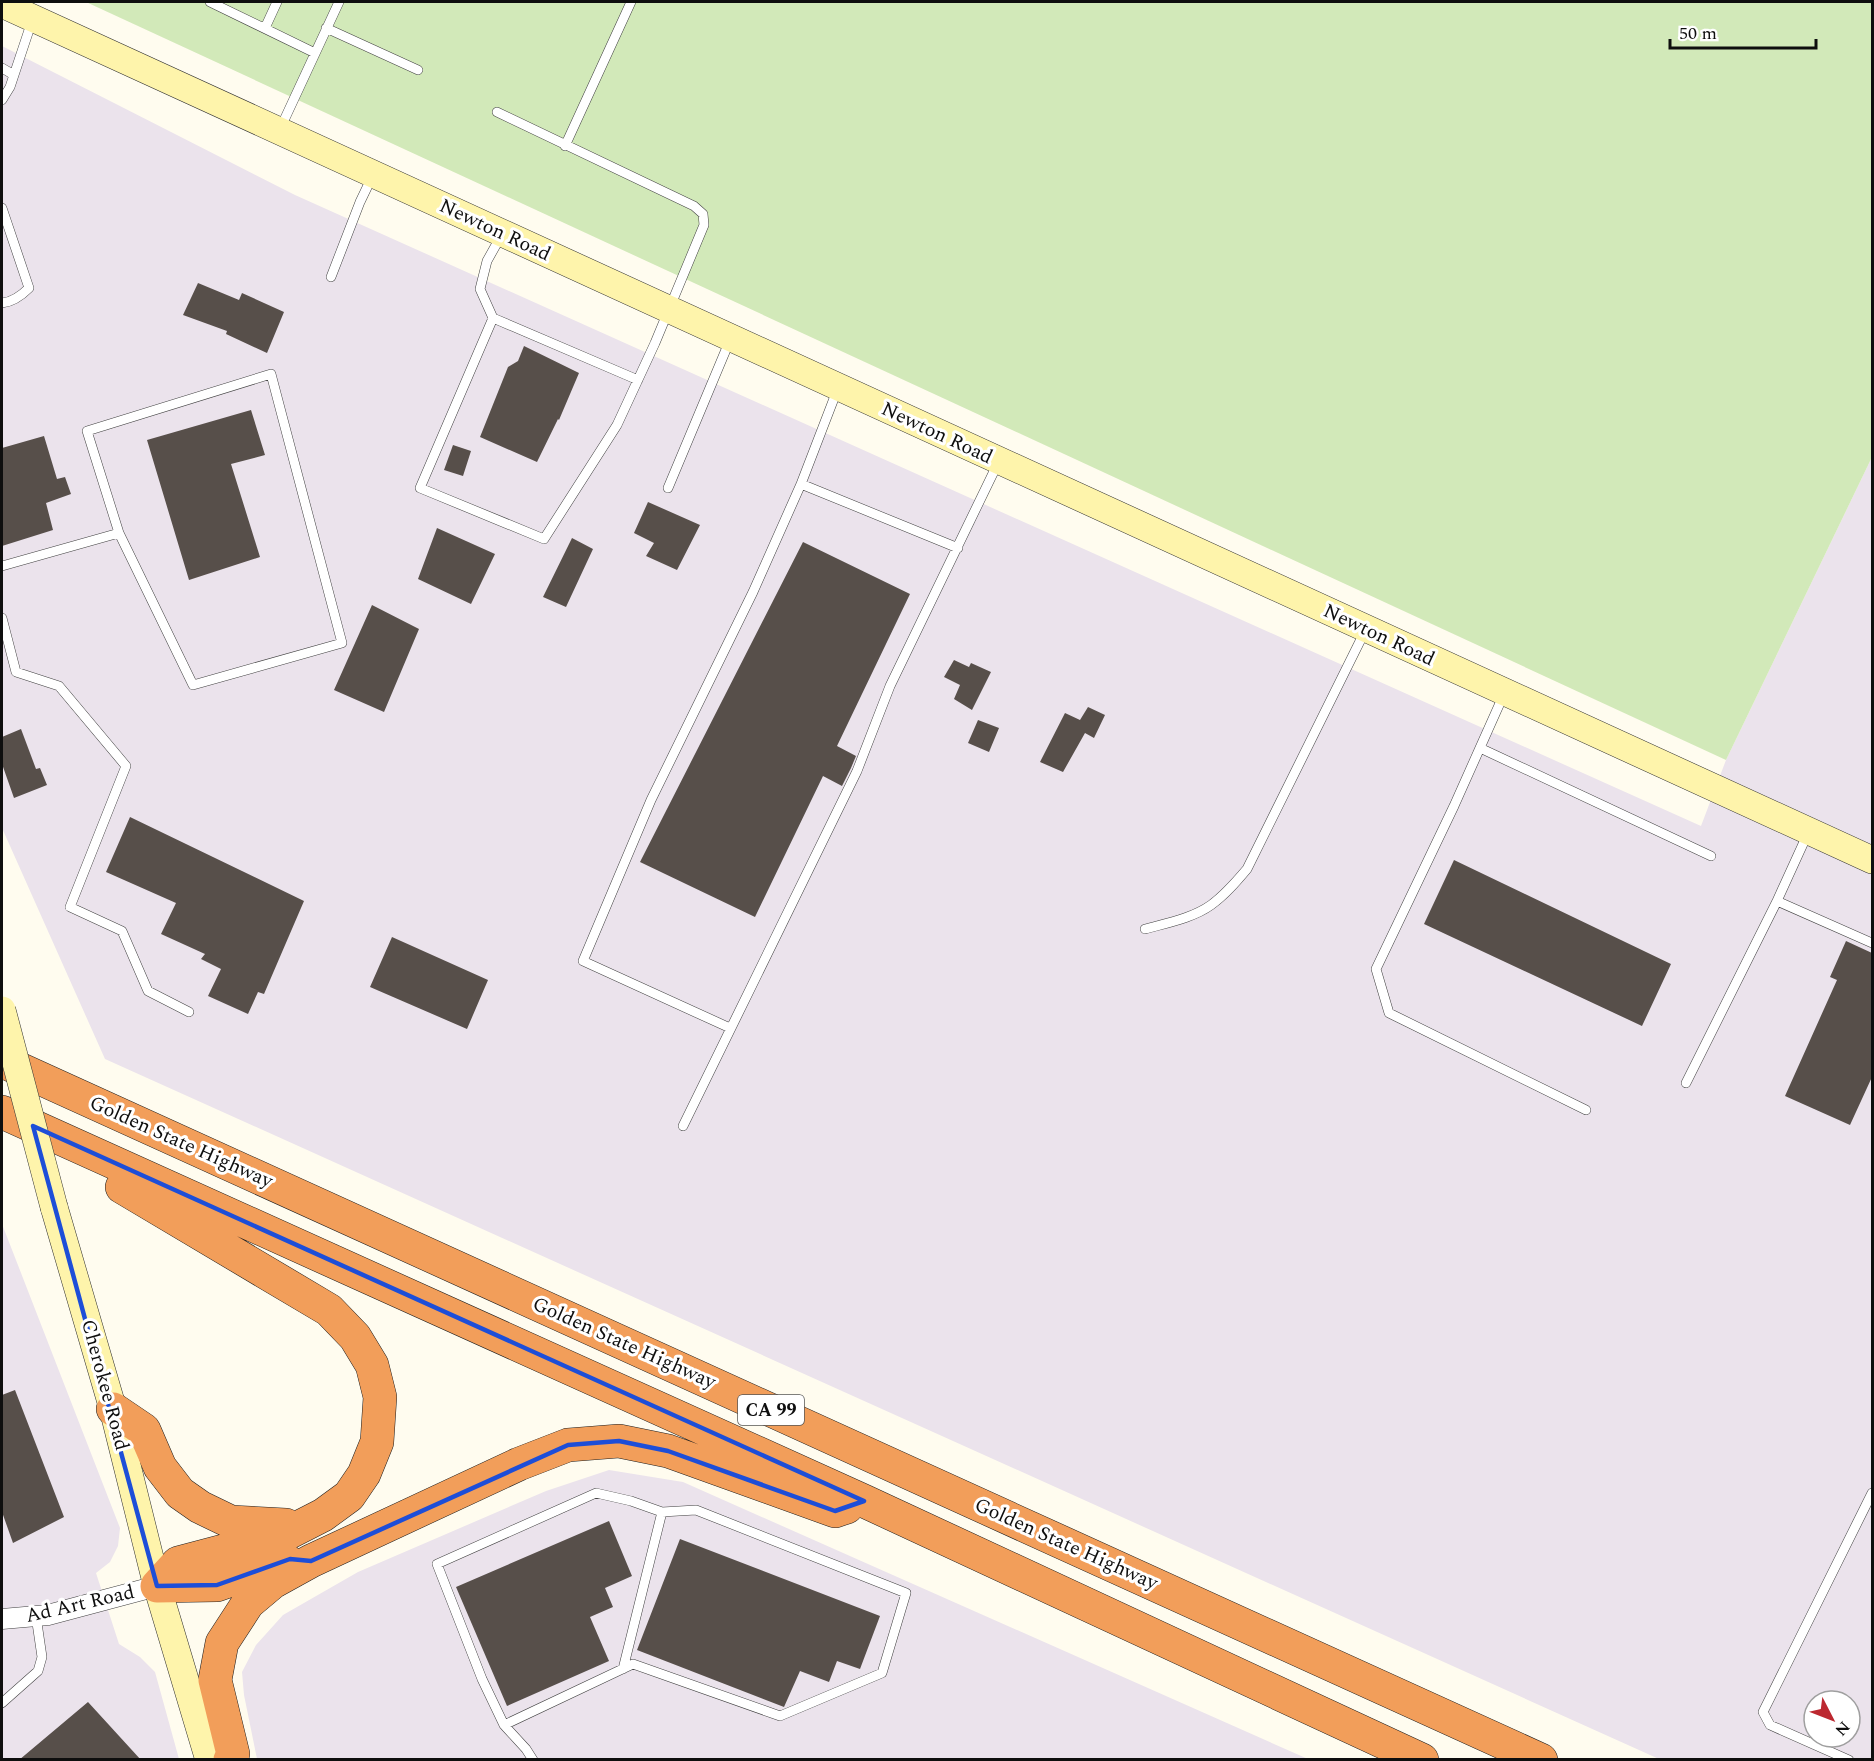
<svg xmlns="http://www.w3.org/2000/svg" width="1874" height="1761" font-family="Spectral,serif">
<rect width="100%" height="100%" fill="#fffcef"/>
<path fill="#ebe3ec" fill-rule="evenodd" d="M2,46l293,149 1406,631 25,-66 146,-303v1302h-213l-1554,-700 -103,-231zM1814,1701h36v36h-36z
M2,1224l118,304 -2,18 -8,16 -14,11 23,71 21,13 15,15 24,87h-177z
M609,1470l74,12 625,277h-1051l-13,-64 -2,-23 14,-27 27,-30 75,-43 188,-81z"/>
<path fill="#d2e9b9" d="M86,2h1786v455l-146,303z"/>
<path fill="#574f4a" d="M198,283l41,17 3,-7 42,19 -17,41 -41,-19 1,-3 -44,-16z
M524,346l55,27 -20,47 -1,-1 -21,43 -57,-25 28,-70 10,-6z
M251,410l14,45 -34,9 29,93 -71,23 -42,-140z
M44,436l13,43 8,-2 6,17 -25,9 7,27 -51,16v-98z
M453,445l18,6 -8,25 -19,-6z
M648,502l52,23 -23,45 -31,-14 8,-13 -20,-10z
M437,528l58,26 -24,50 -53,-25z
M572,538l21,11 -27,58 -23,-10z
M803,542l107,52 -73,152 19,10 -5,12 -9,18 -19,-10 -68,141 -115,-55z
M372,605l47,24 -35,83 -50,-22z
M954,660l15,7 2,-4 20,9 -19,38 -18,-11 6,-14 -16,-8z
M1088,707l17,8 -11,23 -9,-5 -22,39 -23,-10 25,-49 15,7z
M978,720l21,8 -10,24 -21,-9z
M21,729l15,40 4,-1 7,17 -33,13 -12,-34v-27z
M130,817l174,84 -40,93 -6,-2 -10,22 -40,-18 13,-27 -20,-10 4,-5 -44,-20 15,-31 -70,-31z
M1454,860l217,104 -29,62 -218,-102z
M392,937l96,43 -21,49 -97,-42z
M1846,941l26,12v124l-22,48 -65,-29 52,-116 -7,-3z
M15,1390l49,127 -51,26 -11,-31v-117z
M609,1521l23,55 -27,12 8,19 -23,10 19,44 -102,45 -51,-119z
M680,1539l200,77 -20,53 -23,-8 -8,21 -29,-11 -16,36 -147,-57z
M88,1702l53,58h-122z"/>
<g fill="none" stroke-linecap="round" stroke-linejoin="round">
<g stroke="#414141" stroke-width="10">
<path id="lane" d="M210,2l105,51
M265,28l12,-26
M326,28l92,42
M2,68l12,7
M2,100l8,-13 22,-66
M497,112l197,94 9,8 1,11 -49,118 -38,82 -73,114 -124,-51 73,-170 145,62
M280,129l59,-127
M565,146l66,-144
M2,208l27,80c-8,8 -16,14 -27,15
M331,277l29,-75 12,-25
M493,318l-13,-29 7,-28 14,-25
M271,374l71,269 -149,42 -74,-152 -32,-102z
M801,484l157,64
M668,488l62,-148
M2,566l117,-33
M2,618l14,54 43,14 67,80 -56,141 52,24 26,60 41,21
M1504,694l-50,112 -78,163 13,44 197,97
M1480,748l231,108
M1808,833l-31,68 95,42
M1145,929c22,-6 48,-11 66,-24 14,-10 25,-23 36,-36l118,-238
M730,1028l-147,-67 68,-161 102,-208 48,-108 37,-96
M1686,1083l91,-182
M683,1126l174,-355 33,-85 108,-223
M623,1669l39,-157
M2,1703l36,-32 4,-14 -6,-41
M504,1725l129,-61 147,52 102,-43 24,-80 -210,-83 -34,2 -31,-11 -35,-8 -159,71 45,115 22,46 22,24 7,11
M1849,1760l-79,-35 -7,-13 109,-219"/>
</g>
<g stroke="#414141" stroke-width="21">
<path id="street" d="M2,1619l46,-4 109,-29"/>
</g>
<g stroke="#303030" stroke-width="28">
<path id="secondary" d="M2,4l1870,856
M54,1207l59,202 44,177 52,174"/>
</g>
<g stroke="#1f1f1f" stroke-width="34">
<path id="highway" d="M2,1061l1539,699
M2,1112l862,389 558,259
M122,1187l207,123 26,27 17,28 8,32 -3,45 -13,32 -15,22 -26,19 -39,20 -106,28 -21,23
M113,1409l31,21 16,37 20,26 20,14 31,15 55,3
M157,1586l60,-1 69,-25
M230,1760l3,-6 -18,-74 7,-37 26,-40 25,-21 38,-21 208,-97 49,-19 51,-4 49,10 167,60 12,-4"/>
</g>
<use href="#lane" stroke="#fff" stroke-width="9"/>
<use href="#street" stroke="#fff" stroke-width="20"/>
<use href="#secondary" stroke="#fef4ab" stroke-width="27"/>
<use href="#highway" stroke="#f29e5a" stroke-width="33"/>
<g stroke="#303030" stroke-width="28" stroke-linecap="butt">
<path id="secondary-bridge" d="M2,1010l52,197"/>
</g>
<use href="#secondary-bridge" stroke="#fef4ab" stroke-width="27"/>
</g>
<path fill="none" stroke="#1d4ed8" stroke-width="4.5" stroke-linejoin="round" d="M33,1126l831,375 -29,10 -167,-60 -49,-10 -51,4 -257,116 -21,-2 -73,26 -60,1z"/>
<g text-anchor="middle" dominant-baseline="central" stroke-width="6" stroke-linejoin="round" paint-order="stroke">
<rect fill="#fff" stroke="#565656" stroke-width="1.5" x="738" y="1395" width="66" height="30" rx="4.5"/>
<g font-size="18" font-weight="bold" fill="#0e0e0e">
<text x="771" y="1410">CA 99</text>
</g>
<g font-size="20" fill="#0e0e0e" stroke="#fff">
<text transform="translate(495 230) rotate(25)">Newton Road</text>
<text transform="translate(937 433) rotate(25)">Newton Road</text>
<text transform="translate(1379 635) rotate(25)">Newton Road</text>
<text transform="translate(181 1142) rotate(24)">Golden State Highway</text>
<text transform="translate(624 1343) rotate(24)">Golden State Highway</text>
<text transform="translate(105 1385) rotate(75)">Cherokee Road</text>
<text transform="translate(1066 1544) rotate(24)">Golden State Highway</text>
<text transform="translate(80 1604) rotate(-13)">Ad Art Road</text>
</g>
</g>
<rect width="1874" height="1761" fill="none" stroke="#0e0e0e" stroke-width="6"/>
<g transform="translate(1832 1719) rotate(132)"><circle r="28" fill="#ffffff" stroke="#9f9f9f" stroke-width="1.5"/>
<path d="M0-4.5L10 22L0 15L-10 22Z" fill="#bc2830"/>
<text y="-9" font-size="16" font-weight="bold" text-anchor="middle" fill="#0e0e0e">N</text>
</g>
<path d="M1670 39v9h146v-9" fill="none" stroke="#0e0e0e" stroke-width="3"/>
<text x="1679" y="39" font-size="18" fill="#0e0e0e" stroke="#ffffff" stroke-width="4.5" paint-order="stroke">50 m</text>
</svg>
